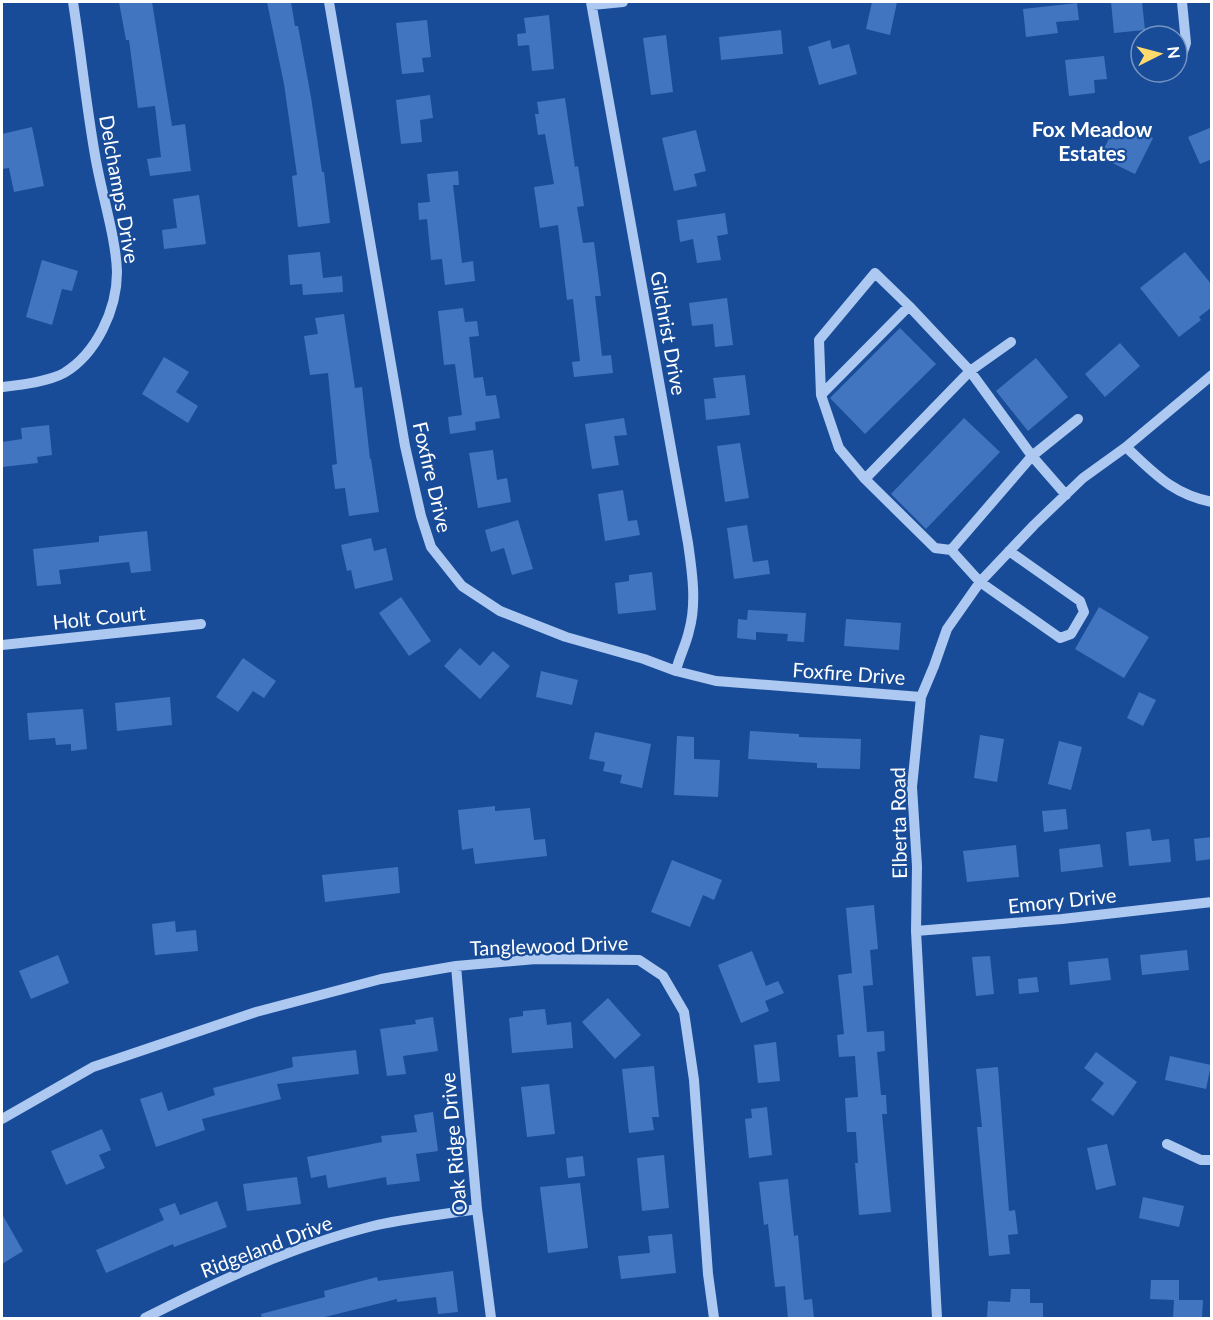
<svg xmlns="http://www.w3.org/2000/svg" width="1213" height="1320" font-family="Lato,sans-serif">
<rect width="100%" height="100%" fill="#194c98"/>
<path fill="#4275bf" d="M119,2h33l20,124 13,-2 6,47 -41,5 -3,-17 14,-2 -6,-51 -17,2 -9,-68h-3z
M267,2h24l4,24h3l13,71 11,75h2l6,51 -32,4 -6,-51 5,-1 -13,-91z
M872,2h25l-7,33 -24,-6z
M1111,2h31l3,28 -31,3z
M1077,3l2,17 -23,2 2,11 -32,4 -3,-28z
M549,15l5,54 -22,2 -3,-26 -11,1 -1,-12 9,-1 -2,-15z
M427,20l4,37 -9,1 2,14 -22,2 -6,-51z
M781,30l2,24 -62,6 -2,-23z
M666,35l7,57 -22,3 -8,-57z
M830,40l2,9 17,-5 8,30 -38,11 -11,-38z
M1104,56l3,23 -13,1 1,13 -26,3 -4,-36z
M430,95l3,23 -13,2 2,22 -21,2 -5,-44z
M565,98l10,69 3,-1 6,40 -7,1 6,36 11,-1 7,54h-6l7,60 9,-1 2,18 -39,4 -2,-15 8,-1 -7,-62 -6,1 -9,-75 -18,3 -6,-41 20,-3 -9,-50 -7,1 -3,-21h4l-2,-12z
M32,127l12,59 -30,6 -5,-24 -7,1v-35z
M1133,127l20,11 -18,36 -35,-17 14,-29 15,8z
M1212,127v32l-12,5 -12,-27z
M696,130l10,41 -12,3 3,12 -23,5 -12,-53z
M458,171l1,14h-6l9,78 11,-2 2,20 -30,4 -3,-26 -11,1 -4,-41 -8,1 -1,-17 12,-1 -3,-28z
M199,195l7,49 -42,5 -2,-19 15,-2 -4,-29z
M725,213l3,21 -11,2 4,24 -24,3 -4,-24 -13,3 -3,-22z
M320,252l3,26 19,-2 1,16 -40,3 -1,-11 -12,1 -2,-30z
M1185,252l27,33v22l-13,10 2,3 -22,17 -39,-49z
M42,260l36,11 -6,20 -10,-2 -10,36 -26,-8z
M727,298l6,47 -18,2 -2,-23 -21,2 -3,-23z
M463,308l2,14 12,-1 2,15 -10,1 5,41 9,-1 3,19 10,-1 4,23 -25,4 1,8 -26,4 -2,-17 14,-2 -7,-51 -11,1 -6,-54z
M344,314l11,74 7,-1 8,72h1l8,53 -30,4 -4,-28 -10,1 -3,-24 5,-1 -9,-91 -18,2 -6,-39 14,-2 -3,-16z
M900,328l36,36 -71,70 -35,-36z
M1120,343l20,23 -35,31 -20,-23z
M164,357l25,15 -13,20 22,14 -10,17 -46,-29z
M1036,358l32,39 -40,34 -32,-40z
M745,375l5,40 -44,5 -2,-21 12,-1 -3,-20z
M624,418l3,17 -13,1 5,29 -27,4 -7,-45z
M964,418l36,34 -74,77 -35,-35z
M49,425l3,30 -15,2 1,6 -36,4v-25l20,-3 -1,-11z
M740,443l9,55 -24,4 -8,-56z
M493,450l4,30 10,-2 4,24 -33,6 -9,-55z
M623,490l5,31 9,-1 3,15 -35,6 -7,-47z
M518,520l15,49 -21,6 -8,-27 -13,4 -6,-22z
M747,525l6,37 15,-2 2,14 -36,5 -7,-51z
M147,531l4,40 -20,2 -2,-11 -70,8 2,14 -24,2 -4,-37 66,-7v-6z
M371,538l3,13 12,-3 7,32 -38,9 -4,-19 -4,1 -6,-26z
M652,572l4,38 -38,4 -3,-31 14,-2v-6z
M401,597l30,44 -22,15 -30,-43z
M1099,607l50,30 -25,41 -49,-29z
M748,610l58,3 -2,29 -17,-1 1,-7 -32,-2v8l-19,-2 1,-19 9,1z
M846,619l55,4 -2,27 -55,-4z
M460,648l20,18 13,-15 17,15 -30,33 -36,-33z
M243,658l33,23 -12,17 -11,-7 -15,21 -22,-15z
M541,671l37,9 -6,25 -36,-8z
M1139,692l17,8 -13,26 -16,-8z
M170,697l2,28 -55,6 -2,-28z
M83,709l4,40 -16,2v-7l-15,1 -1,-7 -26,2 -2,-27z
M750,731l49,3v3l62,2 -1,30 -43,-1v-5l-69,-4z
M595,732l56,12 -9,44 -22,-5 2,-8 -19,-4 2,-9 -16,-3z
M980,735l24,4 -7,43 -23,-4z
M677,736l17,1v22l26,1 -2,37 -44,-2z
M1059,741l23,6 -11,43 -23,-6z
M495,806v5l35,-3 4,32 11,-1 2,17 -72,8 -2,-16 -11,2 -4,-40z
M1066,809l2,20 -24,3 -2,-21z
M1150,829l2,12 17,-2 2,23 -42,4 -3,-34z
M1212,837v22l-16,2 -2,-22z
M1100,844l3,23 -42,5 -2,-23z
M1016,845l3,32 -52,5 -4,-31z
M672,860l50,20 -8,20 -11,-5 -13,32 -39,-15z
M398,867l2,26 -75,9 -3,-27z
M874,905l4,44 -8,1 3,35 -10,1 4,46 17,-1 1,20 -8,1 4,43h5l1,19h-5l9,98 -32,3 -4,-52h3l-2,-31h-9l-2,-34 13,-1 -3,-41 -16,1 -2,-22 7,-1 -6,-59 14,-2 -6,-65z
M175,921l1,11 20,-2 2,21 -43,4 -3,-31z
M1187,950l2,20 -47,5 -2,-20z
M752,951l14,35 12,-5 6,12 -19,8 4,10 -28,12 -23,-58z
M58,955l11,28 -38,16 -12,-28z
M990,956l4,38 -18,2 -4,-39z
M1108,958l3,22 -41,5 -2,-23z
M1037,977l2,15 -20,2 -1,-15z
M608,998l33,37 -26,24 -33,-37z
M545,1009l2,16 24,-3 2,26 -61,5 -3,-35 14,-2v-5z
M433,1017l5,34 -35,5 3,18 -19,2 -7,-47 36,-5 -1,-4z
M776,1042l4,39 -22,2 -4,-38z
M356,1050l3,24 -82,10 4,15 -79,20 3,11 -49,17 -16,-48 22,-7 6,19 47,-16 -2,-7 80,-21 -1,-10z
M1096,1052l41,30 -24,34 -22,-16 13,-17 -20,-15z
M1170,1056l41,9 -5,24 -41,-9z
M654,1066l5,51h-7l2,13 -25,3 -7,-64z
M998,1067l11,144 6,-1 3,24 -10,1 2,19 -21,2 -12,-129h5l-6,-58z
M549,1084l6,50 -28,3 -6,-50z
M767,1107l5,48 -23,3 -4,-39 7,-1 -1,-9z
M433,1112l5,39 -22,3 4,27 -33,4 -1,-8 -58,11 -2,-13 -15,3 -4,-21 75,-15 -1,-6 36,-4 -3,-17z
M102,1129l9,21 -12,5 6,13 -39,17 -15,-34z
M1107,1144l9,41 -20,5 -9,-42z
M664,1155l5,53 -27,3 -5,-53z
M583,1156l2,20 -17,2 -2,-20z
M297,1177l4,27 -54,7 -4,-27z
M788,1179l6,57 4,-1 6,65 8,-1 2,19h-26l-3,-32 -10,1 -7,-63 -4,1 -5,-43z
M580,1183l8,65 -40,5 -8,-66z
M1143,1197l41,9 -5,21 -40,-9z
M217,1201l10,26 -53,20 -1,-3 -67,29 -10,-23 68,-30 -5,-11 16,-6 5,12z
M2,1214l21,37 -21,13z
M672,1234l4,39 -55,6 -3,-23 32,-3 -2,-17z
M453,1271l5,41 -20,2 -2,-17 -39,5v-3l-76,19h-59l-1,-4 64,-17 -1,-6 53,-14 1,4z
M1151,1280h28v20h24l-1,18h-29l1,-18 -24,-1z
M1011,1289h19v14h13v15h-56l1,-17 22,1z"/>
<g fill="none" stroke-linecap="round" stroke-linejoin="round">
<path stroke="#adc9f1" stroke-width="10" d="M329,2l76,444 16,70 10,31 31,39 38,25 66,26 78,22 32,12 40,10 205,16
M591,2l97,541c4,28 9,60 1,88 -3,14 -10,26 -13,40
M592,5l31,-3
M1177,69l9,-26 -4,-41
M2,387c17,-2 46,-5 62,-14 32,-19 53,-63 53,-101 -1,-35 -16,-80 -22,-117 -9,-51 -14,-102 -22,-153
M821,395l-2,-55 56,-67 34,33
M1126,447c28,26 46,47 86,55
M865,479l-26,-31 -18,-53 88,-89 61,65 41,-29
M1066,495l-34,-39 -62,-85 -105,108 70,69 16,2 81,-94 46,-37
M951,550l29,32 80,56 11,-4 13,-22 -4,-11 -71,-50
M2,645l199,-21
M916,931l146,-12 150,-17
M456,966l21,243 14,109
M2,1119l91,-52 163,-55 125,-33 75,-13 80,-7 103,1 24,16 21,36 10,68 14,194 6,44
M1167,1144l34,16h11
M145,1318c73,-37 148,-72 228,-92 34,-8 69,-11 104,-17
M937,1318l-21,-387 1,-65 -5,-79 9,-90 13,-31 13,-37 33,-47 54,-57 49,-47 43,-31 86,-72"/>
</g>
<g text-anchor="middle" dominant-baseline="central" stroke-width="4.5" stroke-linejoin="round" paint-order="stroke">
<g font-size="20" fill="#fff" stroke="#194c98">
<text transform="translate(120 189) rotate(80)">Delchamps Drive</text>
<text transform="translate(669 333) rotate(80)">Gilchrist Drive</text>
<text transform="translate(433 477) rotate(77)">Foxfire Drive</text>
<text transform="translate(99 617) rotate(-6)">Holt Court</text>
<text transform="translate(849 673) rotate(4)">Foxfire Drive</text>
<text transform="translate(898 823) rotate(-91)">Elberta Road</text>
<text transform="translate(1062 900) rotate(-6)">Emory Drive</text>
<text transform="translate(549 945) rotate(-2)">Tanglewood Drive</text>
<text transform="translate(453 1144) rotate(-95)">Oak Ridge Drive</text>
<text transform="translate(266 1246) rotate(-21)">Ridgeland Drive</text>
</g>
<g font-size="21" font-weight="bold" fill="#fff" stroke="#194c98">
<text x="1092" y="128">Fox Meadow<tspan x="1092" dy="24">Estates</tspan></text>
</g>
</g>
<rect width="1213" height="1320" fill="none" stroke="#ffffff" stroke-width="6"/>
<g transform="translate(1159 54) rotate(84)"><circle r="28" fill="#194c98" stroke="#7594c1" stroke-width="1.5"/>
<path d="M0-4.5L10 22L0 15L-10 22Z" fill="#ffda6d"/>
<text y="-9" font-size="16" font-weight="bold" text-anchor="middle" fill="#ffffff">N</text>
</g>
</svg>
